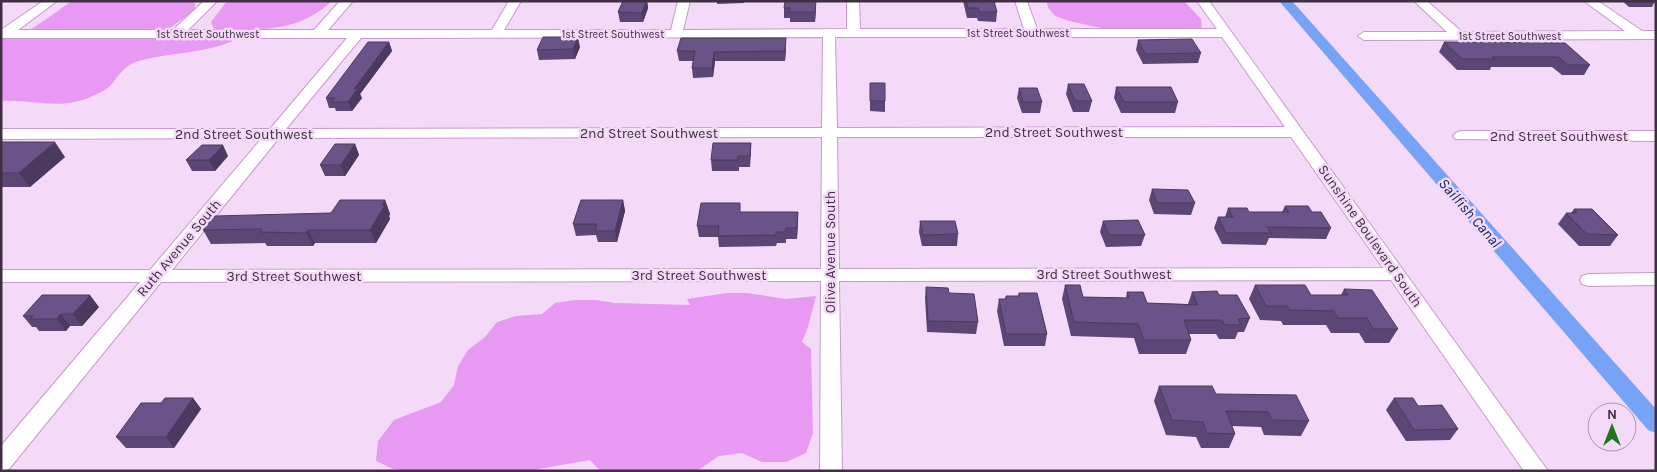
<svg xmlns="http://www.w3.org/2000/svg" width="1657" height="472" font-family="Karla,sans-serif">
<rect width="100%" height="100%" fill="#f5d9f9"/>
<path fill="#e899f4" d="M72,1h123v9l-25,18v11h61l2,2c-28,12 -57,11 -86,18 -21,4 -24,11 -36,26 -4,5 -16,10 -23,13 -30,12 -56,1 -87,3v-62c23,0 51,-25 71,-38z
M227,1h105c-36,33 -72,28 -118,28l-3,-7z
M1046,1h138l17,18 1,14h-78l-55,-12 -14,-5 -6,-7z
M727,293h20l39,6 30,-3 -8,31 -6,15 9,7 2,84 -7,20 -20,9h-24l-20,-9 -23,3 -22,15h-97l-10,-11 -63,11h-115l-19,-2 -17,-8 2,-20 16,-21 47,-18 13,-17 4,-19 10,-16 17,-13 12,-15 19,-6 26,-2 13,-11 21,-3h20l19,3 75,2 -3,-6z"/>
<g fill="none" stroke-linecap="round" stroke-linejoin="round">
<path fill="#77a3f7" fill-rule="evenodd" d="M1279,1h13l364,408v24l-8,-3z"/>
<g stroke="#c69acc" stroke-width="2">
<path id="minor" d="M43,1h14l-39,29h155l31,-29h13l-29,29h126l26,-29h13l-25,29h164l17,-29h12l-17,29h167l7,-29h12l-7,29 164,-1v-28h12l1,28h164l-9,-28h12l10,28h180l-20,-28h12l339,470h-24l-133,-191 -552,1 3,190h-22l1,-190 -660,1 -152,187 -8,2v-25l139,-164h-139v-12h149l112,-132 -261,1v-10h269l77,-91h-346v-8zM823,37l-1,91 -536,1 75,-91zM835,37h387l63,90 -448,1zM822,137l-1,132 -649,1 107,-132zM837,137h454l92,131 -544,1z
M1414,1h13l35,31 163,-1 -41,-30h14l44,30h14v8l-292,1 -6,-4 6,-4h83z
M1461,131h195v10l-200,-2 -3,-3 3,-3z
M1656,273v12l-67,1 -7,-2 -2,-4 2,-4 7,-2z"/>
</g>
<use href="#minor" fill="#fff" fill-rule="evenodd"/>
</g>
<path fill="#5a4775" d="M623,1h24l1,7 -5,14h-23l-2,-10z
M717,1h27v2l-27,1z
M963,1h31l3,11 -1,10 -18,-1 -1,-3h-10z
M1622,1h33l-3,6h-23z
M784,8h32l-1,14h-25v-4h-6z
M1138,40l63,13 -3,10 -55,1 -7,-14z
M389,42l3,9 -32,43 2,4 -10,13h-16l-1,-3h-6l-3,-10z
M1444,42l121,1 25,22 -6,10h-22l-10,-8h-61l-1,3h-33l-18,-18z
M580,47l-5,12 -36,1 -2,-10z
M786,48l-1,13h-70l-2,16 -20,1 -1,-10 1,-7h-14l-2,-10z
M870,83l15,18v11l-15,-1z
M1068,84l24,17 -3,11h-16l-7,-18z
M1116,87l62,15 -3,11h-54l-7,-15z
M1019,88l23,14 -2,11h-18l-5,-15z
M1,142l64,15 -35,30h-29z
M751,143v11l-1,13h-11v4h-27l-1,-11z
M355,144l4,11 -14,21h-20l-5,-11z
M228,156l-13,15h-23l-6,-11z
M1152,189l43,14 -4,12 -37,-1 -5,-14z
M385,200l5,14 -1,2 1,3 -14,24h-61l-2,3h-46l-2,-3 -54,1 -8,-14 128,-17z
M623,200l2,11 -8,31h-19l-2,-7 -20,1 -3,-12z
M1285,206l27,6 19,16 -5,11 -57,-1 -3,7 -44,-1 -8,-16 4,-11h7l3,-9 21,4h33z
M1574,209l44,26 -8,11h-31l-21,-22 8,-11h5z
M741,212h57l-1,27h-11v4h-9l-1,3 -57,1 -1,-10h-19l-2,-11z
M920,221l38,13 -1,12h-35l-3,-14z
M1103,221l42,14 -4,11 -35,1 -6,-15z
M1065,285l18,12 43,1 1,-6 20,11 41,1 4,-12 27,3 31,23 -6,14h-6l-3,7h-16l-3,-5h-27l2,6 -5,14h-47l-5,-16 -63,-2 -9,-37z
M1255,285l56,10h30l3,-6 54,40 -9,14h-24l-6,-10h-28l-5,-8h-43l-2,-4 -21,-1 -11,-21z
M926,287l23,6 29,29 -2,12 -49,-2 -2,-34z
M1019,293l28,41 -2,12h-41l-7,-35 2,-12h6l1,-3h12z
M99,307l-17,19h-12l-4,5h-27l-3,-4h-4l-9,-11z
M1159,386l57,8 93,27 -8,15 -37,-1 -3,-8 -29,-1 3,8 -6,14h-28l-5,-11 -30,-2 -12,-34z
M193,398l8,11 -27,39h-48l-10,-11 45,-34z
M1394,398l24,8 40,23 -8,11 -44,1 -20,-31z"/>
<path fill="#4a3a5f" d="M646,1h1l1,7 -5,14 -1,-9z
M816,1v7l-1,14v-10z
M578,37l2,10 -5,12 -2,-10z
M786,38v10l-1,13v-10z
M389,42l3,9 -32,43 2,4 -10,13 -4,-9 6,-13z
M714,52l1,9 -2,16 -1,-9z
M55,142l10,15 -35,30 -11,-14z
M355,144l4,11 -14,21 -4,-11z
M223,145l5,11 -13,15 -6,-11z
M385,200l5,14 -1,2 1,3 -14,24 -6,-13z
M623,200l2,11 -8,31 -2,-11z
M798,212v12l-1,15v-11z
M308,230l7,13 -2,3 -7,-13z
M90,295l9,12 -17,19 -9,-12z
M61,314l9,12 -4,5 -9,-12z
M193,398l8,11 -27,39 -8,-11z"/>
<path fill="#695388" stroke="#4a3a5f" d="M623,1h23l-4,12 -24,-1z
M785,1h31l-1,11h-26l1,-4h-6z
M966,1h28l3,11h-18l-1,-4h-10z
M543,37h35l-5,12 -36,1z
M681,38h105l-1,13 -71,1 -2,16h-20l3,-17h-18z
M1192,39l9,14 -56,1 -7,-14z
M368,42h21l-35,47 4,-1 -10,14h-16l3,-4h-9z
M1444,42l121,1 25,22h-22l-10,-8h-66l3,2h-33z
M870,83h15v18h-15z
M1068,84h16l8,17h-17z
M1116,87h55l7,15h-54z
M1019,88h18l5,14h-19z
M1,142h54l-36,31h-18v-16l1,-1h-1z
M713,143h38l-1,13h-12v4h-27z
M335,144h20l-14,21h-21z
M202,145h21l-14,15h-23z
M1152,189l36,1 7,13h-38z
M340,200h45l-3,5h3l-15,25h-62l-2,3 -46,-1 2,-3 -59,1 11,-14 117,-3z
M581,200h42l-8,31h-20l2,-7h-24z
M701,203h39v9h58l-1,16h-11l-1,4h-9v3l-58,1 1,-10h-22z
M1285,206h23l4,6h9l10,16 -64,-1 4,6h-45l-8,-16h15l-5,-9h19l2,4h40z
M1574,209h18l26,26 -31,-1 -21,-21h11z
M1138,220l7,15h-36l-6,-14z
M920,221h35l3,13 -35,1z
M1065,285h15l3,12 46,1 -2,-6h16l4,11 51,2 -6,-13 25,-1 2,4h18l13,23 -12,1 3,6h-16l-3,-5h-38l7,20h-47l-6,-16 -64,-2z
M1255,285h50l6,10h37l-4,-6 28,1 26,39h-25l-6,-11h-29l-4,-7 -44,-1 -3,-4h-21z
M926,287l22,1 1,5 25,1 4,28 -50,-1z
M1019,293h18l10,41h-41l-7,-35h7v-3h13z
M42,295h48l-17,19h-12l-4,5h-27l3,-3h-10z
M1159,386h53l4,8 80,1 13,26 -37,-1 -4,-8 -42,-1 9,23 -28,-1 -4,-11 -31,-2z
M165,398h28l-27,39h-50l25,-34h20z
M1394,398h19l5,8 24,-1 16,24 -44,1z"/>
<g text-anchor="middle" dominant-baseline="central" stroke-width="5" stroke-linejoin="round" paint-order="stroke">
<g font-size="11" fill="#402e43" stroke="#f5d9f9">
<text x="1018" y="33">1st Street Southwest</text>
<text x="208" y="34">1st Street Southwest</text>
<text x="613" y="34">1st Street Southwest</text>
<text x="1510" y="36">1st Street Southwest</text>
</g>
<g font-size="14" fill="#402e43" stroke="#f5d9f9">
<text x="1054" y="132">2nd Street Southwest</text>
<text x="649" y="133">2nd Street Southwest</text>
<text x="244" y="134">2nd Street Southwest</text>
<text x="1559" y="136">2nd Street Southwest</text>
<text transform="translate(1370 236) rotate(55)">Sunshine Boulevard South</text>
<text transform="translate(179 248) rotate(-50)">Ruth Avenue South</text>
<text transform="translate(830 252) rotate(-90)">Olive Avenue South</text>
<text x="1104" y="274">3rd Street Southwest</text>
<text x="699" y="275">3rd Street Southwest</text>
<text x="294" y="276">3rd Street Southwest</text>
</g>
<g font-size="15" font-style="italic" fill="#0a2968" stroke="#f5d9f9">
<text transform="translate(1470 213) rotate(49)">Sailfish Canal</text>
</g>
</g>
<rect width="1657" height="472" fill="none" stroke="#402e43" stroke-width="5"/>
<g transform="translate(1612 427)"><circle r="24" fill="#f5d9f9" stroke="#ad95b0"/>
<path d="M0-4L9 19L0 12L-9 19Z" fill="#21731c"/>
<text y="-8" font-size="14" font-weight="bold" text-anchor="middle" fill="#402e43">N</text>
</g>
</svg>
